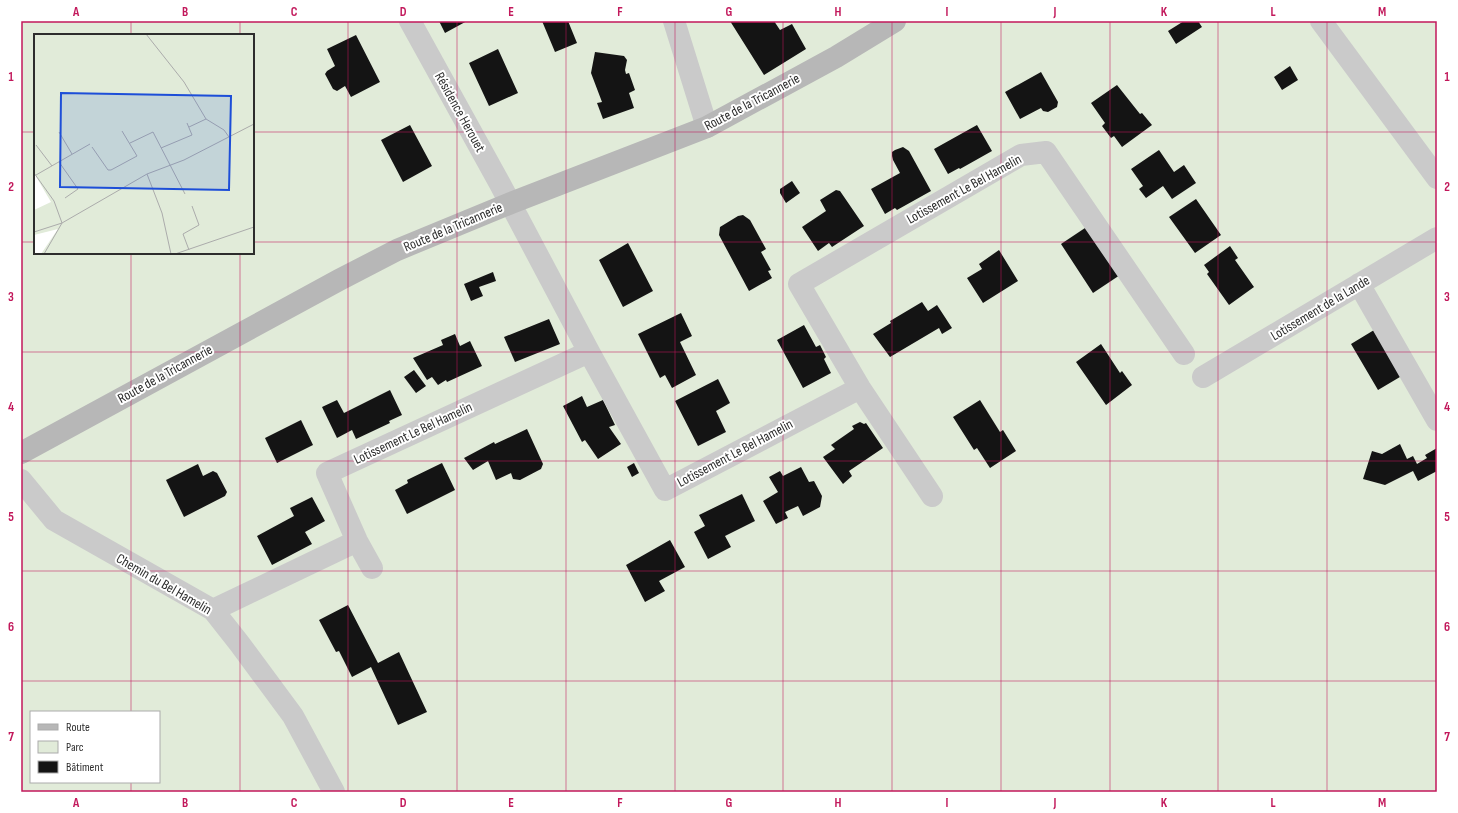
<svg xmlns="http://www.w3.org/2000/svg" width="1458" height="813" font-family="'Sofia Sans Condensed',sans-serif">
<rect width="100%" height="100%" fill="#fff"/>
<path fill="#e1ebd9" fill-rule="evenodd" d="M21,21h1416v771h-1416zM35,35h218v218h-218zM31,712h128v70h-128z"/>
<path fill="#141414" d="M439,21h28l-22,12z
M542,21h26l9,22 -22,9z
M730,21h44l6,9 12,-6 14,25 -42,26z
M1184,21h14l4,6 -26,17 -8,-13z
M356,35l24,47 -29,15 -6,-11 -8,5 -4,-2 -8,-15 2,-3 8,-5 -8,-17z
M498,49l20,44 -29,13 -20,-43z
M595,52l29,4 3,4 -2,10 1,4 3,-1 6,17 -6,3 5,15 -31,11 -6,-16 5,-1 -11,-29z
M1290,66l8,14 -16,10 -8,-13z
M1041,72l17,30 -1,5 -9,5 -5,-1 -2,-3 -21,11 -15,-27z
M1117,85l23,29 2,-1 10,12 -30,22 -8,-11 -3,2 -9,-12 3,-3 -14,-20z
M410,125l22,41 -29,16 -22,-42z
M977,125l15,26 -32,18 -1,-1 -11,6 -14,-25z
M903,147l6,4 22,40 -34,19 -2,-2 -10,6 -14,-25 29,-16 -7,-13 -1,-4v-4l3,-2z
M1159,150l15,22 10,-7 12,18 -24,16 -9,-13 -17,12 -7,-9 4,-3 -12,-17z
M792,181l8,12 -14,10 -6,-10v-4z
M836,190l4,1 24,35 -32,21 -3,-4 -11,8 -16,-24 24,-16 -6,-11z
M1196,199l25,36 -26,18 -26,-36z
M743,215l7,5 16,29 -5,3 10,18 -3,1 4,7 -23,13 -30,-56 1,-8 18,-11z
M1088,226l32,49 -27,18 -32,-49z
M628,243l25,48 -30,16 -24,-47z
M1230,246l8,12 -3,2 19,27 -25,18 -22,-31 2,-2 -5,-7z
M999,250l19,31 -35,22 -16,-25 15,-9 -3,-5z
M493,272l3,9 -17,6 4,9 -12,5 -7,-17z
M922,302l6,9 9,-6 15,23 -10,6 -3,-6 -49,29 -17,-23 18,-11 -1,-2z
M681,313l11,23 -12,6 16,33 -24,13 -7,-13 -5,3 -22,-44z
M549,319l11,25 -45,18 -11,-25z
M804,325l12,22 4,-2 6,12 -2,2 7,14 -28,15 -26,-48z
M1379,327l26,47 -27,16 -27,-46z
M455,334l5,12 10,-5 12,25 -35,16 -1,-2 -8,5 -6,-8 -5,3 -14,-22 30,-13 -2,-5z
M1101,344l19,29 2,-2 10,14 -26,20 -30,-43z
M414,370l12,16 -10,7 -12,-16z
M718,379l12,24 -14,8 10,21 -28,14 -23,-45z
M390,390l12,25 -13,6 1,2 -34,16 -4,-9 -15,8 -15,-31 15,-7 7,13z
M582,396l5,11 16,-7 12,25 -6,2 12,17 -23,15 -13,-19 -3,2 -19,-36z
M980,400l20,32 3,-2 13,21 -26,17 -13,-20 -3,2 -21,-33z
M301,420l12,25 -36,18 -12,-25z
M860,422l4,2 2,-1 17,25 -34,23 3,5 -9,8 -20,-27 12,-8 -4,-4 23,-16 -2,-3z
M527,429l16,35 -2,5 -21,11 -7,-1 -2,-6 -15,7 -8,-19 -15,9 -9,-12 30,-16 1,2z
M1400,444l7,15 6,-3 4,8 10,-6 -2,-3 12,-7v23l-19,10 -5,-10 -28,14 -22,-6 9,-28 10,3z
M442,463l13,27 -48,24 -12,-24 13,-7 -1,-3z
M634,463l5,10 -7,4 -5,-10z
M198,464l5,12 10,-5 4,2 10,19 -2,4 -41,21 -18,-37z
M801,467l8,15 5,-1 8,15 -2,11 -17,9 -5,-10 -13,6 3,6 -12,6 -13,-23 15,-9 -9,-15 11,-6 3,5z
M742,494l13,27 -30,15 6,11 -23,12 -14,-27 11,-6 -6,-11z
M312,497l13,24 -20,11 7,12 -40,21 -15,-29 37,-20 -4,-8z
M670,540l15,27 -26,14 6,10 -20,11 -19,-37z
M348,605l30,58 21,-11 28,60 -29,13 -27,-58 -19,10 -13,-26 -3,1 -17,-32z"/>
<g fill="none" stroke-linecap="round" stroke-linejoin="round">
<path stroke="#cacaca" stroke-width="22" d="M410,21l90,163 89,168 76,138 195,-102
M674,21l33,106
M1321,21l116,157
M1359,284l78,136
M1203,377l234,-139
M21,480l33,40 159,90 26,33 54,73 41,76
M932,496l-72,-108 -61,-104 222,-129 25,-3 138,202
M372,568l-15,-27 -30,-68 262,-121
M213,610l144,-69"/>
<path stroke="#b7b7b7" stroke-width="22" d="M21,453l318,-173 58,-30 114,-47 196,-76 129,-70 59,-36"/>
</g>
<path fill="none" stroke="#c2185b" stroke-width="1" stroke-opacity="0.55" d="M131,21v14M240,21v14M348,21v771M457,21v771M566,21v771M675,21v771M783,21v771M892,21v771M1001,21v771M1110,21v771M1218,21v771M1327,21v771M21,132h14M253,132h1184M21,242h14M253,242h1184M131,253v459M240,253v539M21,352h1416M21,461h1416M21,571h1416M21,681h1416M131,782v10"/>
<g text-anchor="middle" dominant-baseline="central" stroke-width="4" stroke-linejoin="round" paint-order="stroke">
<g font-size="14" fill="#2d2d2d" stroke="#fff">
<text transform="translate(752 102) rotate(-28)">Route de la Tricannerie</text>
<text transform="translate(460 112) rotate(61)">Résidence Herouet</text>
<text transform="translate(964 189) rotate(-29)">Lotissement Le Bel Hamelin</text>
<text transform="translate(453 227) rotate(-23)">Route de la Tricannerie</text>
<text transform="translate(1320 308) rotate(-31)">Lotissement de la Lande</text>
<text transform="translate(165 374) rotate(-29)">Route de la Tricannerie</text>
<text transform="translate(413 433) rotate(-25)">Lotissement Le Bel Hamelin</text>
<text transform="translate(735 453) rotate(-28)">Lotissement Le Bel Hamelin</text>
<text transform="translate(164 584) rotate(30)">Chemin du Bel Hamelin</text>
</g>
</g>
<g transform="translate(34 34)">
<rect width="220" height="220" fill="#fff"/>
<path d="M0,0h220v220h-213l17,-25 -24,6v-25l17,-8 -17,-29z" fill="#e1ebd9"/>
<path fill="none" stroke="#ababab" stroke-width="1" d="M112,0l38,48 22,37 18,11 5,7M155,93l17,-8M25,98l13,22M96,109l23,-11 32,62M2,111l16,21M58,113l16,23h3l26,-14 -15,-25M127,114l31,-13 -5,-12M25,128l19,27 -13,9M0,139l20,28 8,22 -18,31M113,140l15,39 9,41M2,141l54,-31M0,198l28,-9 85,-49 37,-14 70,-36M155,216l-6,-16 16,-9 -7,-19M141,220l79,-27"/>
<path fill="#1d4ed8" fill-opacity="0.15" stroke="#1d4ed8" stroke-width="2" d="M27,59l170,3 -2,94 -169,-3z"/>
<rect width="220" height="220" fill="none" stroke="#2d2d2d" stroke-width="2"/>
</g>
<rect width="1458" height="813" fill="none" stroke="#ffffff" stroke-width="44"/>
<rect x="30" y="711" width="130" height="72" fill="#ffffff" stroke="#ababab"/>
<rect x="38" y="724" width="20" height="6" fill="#b7b7b7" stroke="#ababab"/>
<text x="66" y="731" font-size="12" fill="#2d2d2d">Route</text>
<rect x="38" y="741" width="20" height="12" fill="#e1ebd9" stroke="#ababab"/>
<text x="66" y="751" font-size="12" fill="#2d2d2d">Parc</text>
<rect x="38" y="761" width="20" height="12" fill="#141414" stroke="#ababab"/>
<text x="66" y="771" font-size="12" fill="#2d2d2d">Bâtiment</text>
<rect x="22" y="22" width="1414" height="769" fill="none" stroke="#c2185b" stroke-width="1.5"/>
<g font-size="13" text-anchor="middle" font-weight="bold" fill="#c2185b">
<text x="76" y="16">A</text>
<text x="185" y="16">B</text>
<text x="294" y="16">C</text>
<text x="403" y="16">D</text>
<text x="511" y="16">E</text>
<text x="620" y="16">F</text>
<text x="729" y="16">G</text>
<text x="838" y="16">H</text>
<text x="947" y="16">I</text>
<text x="1055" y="16">J</text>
<text x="1164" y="16">K</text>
<text x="1273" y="16">L</text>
<text x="1382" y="16">M</text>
<text x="11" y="81">1</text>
<text x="1447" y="81">1</text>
<text x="11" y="191">2</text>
<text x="1447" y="191">2</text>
<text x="11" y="301">3</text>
<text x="1447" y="301">3</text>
<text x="11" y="411">4</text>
<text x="1447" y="411">4</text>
<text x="11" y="521">5</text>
<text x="1447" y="521">5</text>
<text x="11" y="631">6</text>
<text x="1447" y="631">6</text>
<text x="11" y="741">7</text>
<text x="1447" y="741">7</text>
<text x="76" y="807">A</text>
<text x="185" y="807">B</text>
<text x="294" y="807">C</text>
<text x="403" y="807">D</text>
<text x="511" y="807">E</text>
<text x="620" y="807">F</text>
<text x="729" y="807">G</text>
<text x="838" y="807">H</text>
<text x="947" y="807">I</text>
<text x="1055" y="807">J</text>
<text x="1164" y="807">K</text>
<text x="1273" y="807">L</text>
<text x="1382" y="807">M</text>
</g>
</svg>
